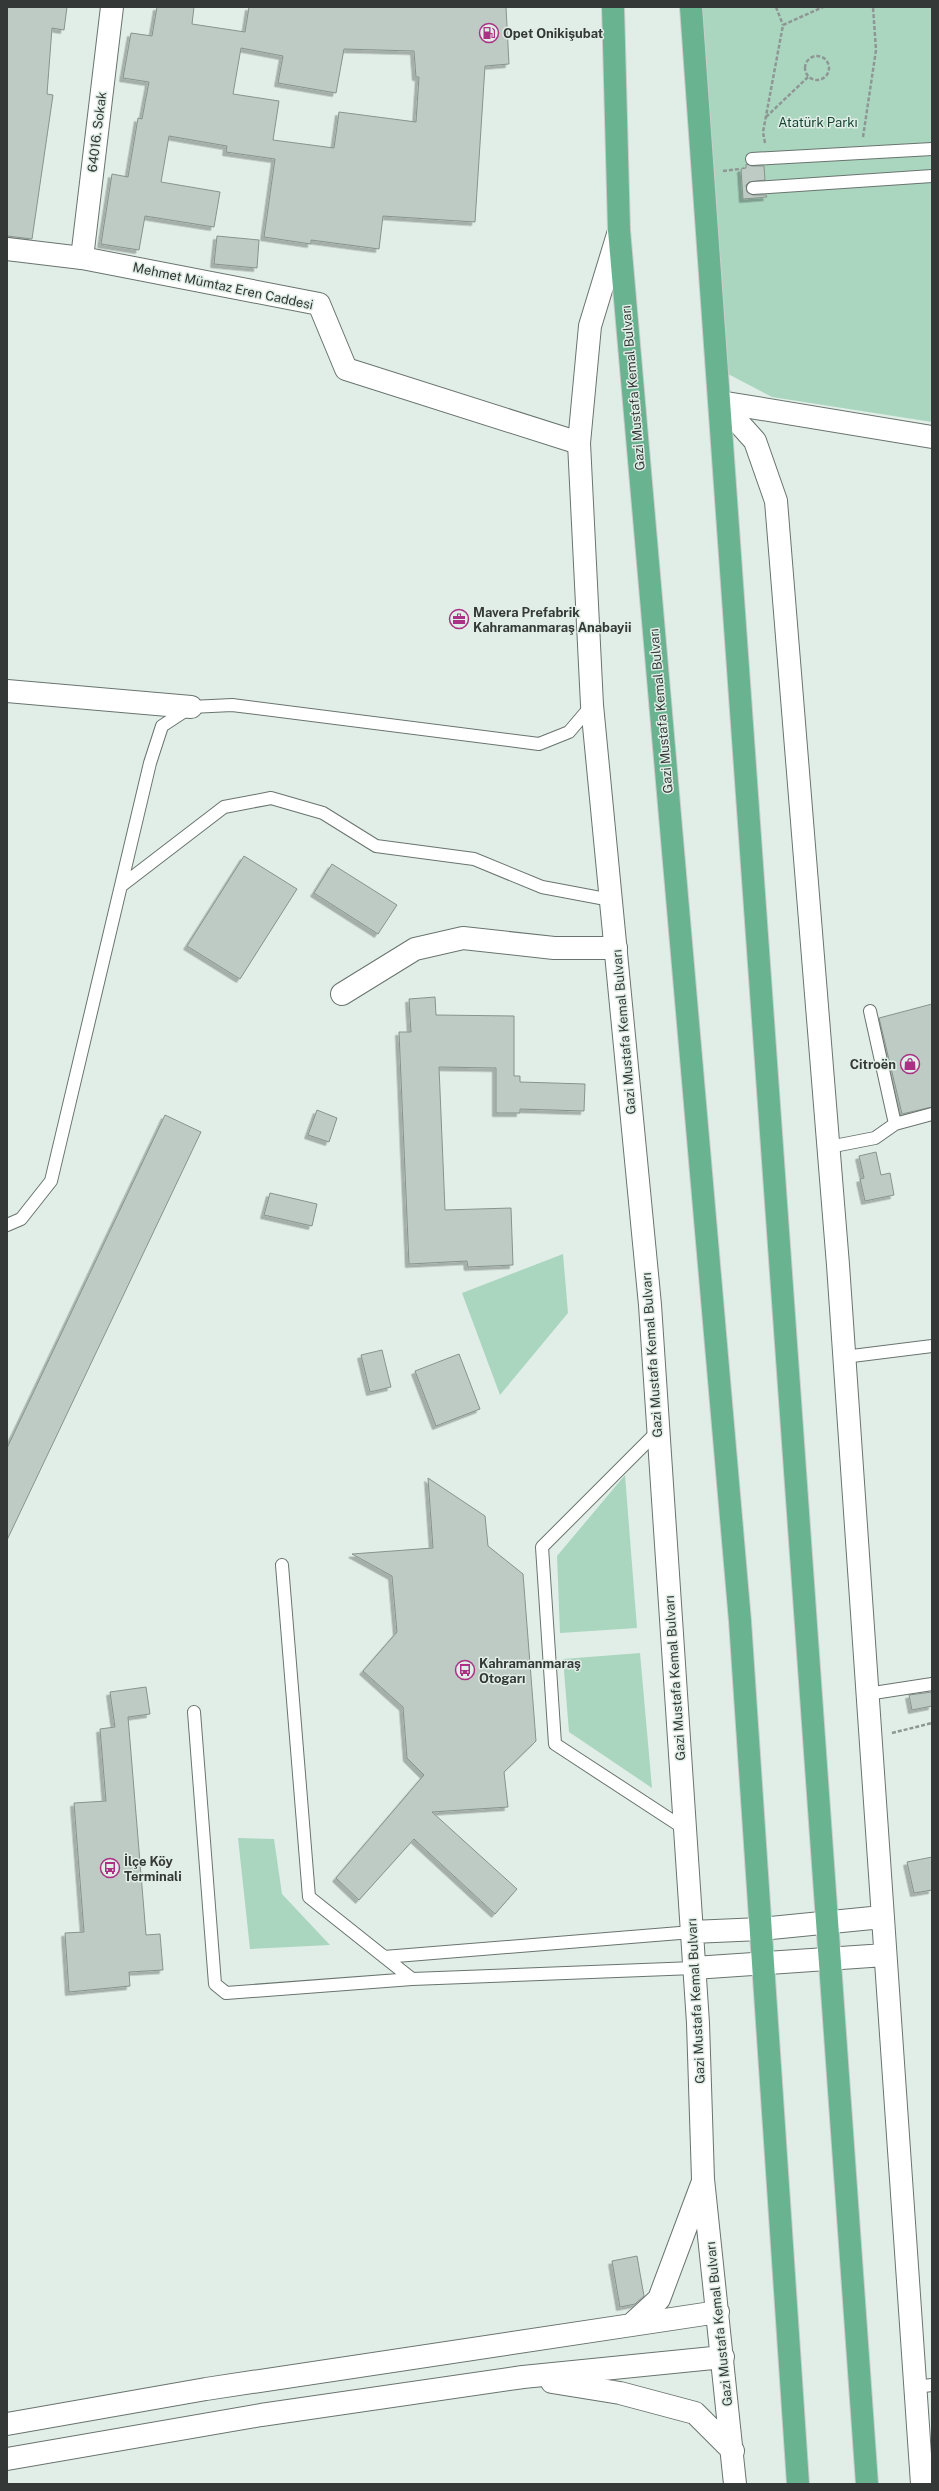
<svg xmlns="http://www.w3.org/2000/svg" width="939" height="2491" font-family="'Public Sans',sans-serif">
<defs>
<filter id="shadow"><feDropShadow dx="-3.5" dy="3.5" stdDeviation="0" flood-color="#0004"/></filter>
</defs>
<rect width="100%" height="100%" fill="#e1eee7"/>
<path fill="#aad6c0" d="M695,7h237v415l-160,-25 -46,-24z
M563,1254l5,59 -68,82 -38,-102z
M625,1475l12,153 -77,5 -3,-77z
M640,1653l12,135 -83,-56 -6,-73z
M238,1838l36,1 8,55 48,51 -80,4z"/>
<path fill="#becbc4" stroke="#87938c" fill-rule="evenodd" filter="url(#shadow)" d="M7,7h60l-3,23 -12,-2 -5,66 6,1 -21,144 -25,-3z
M157,7h37l-2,17 53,8 4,-25h257l3,57 -24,2 -10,156 -92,-6 -4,33 -68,-9v4l-47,-7 11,-78 -49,-7 1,-6 -58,-10 -8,46 59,10 -6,35 -69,-11 -6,34 -38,-6 11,-70 16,3 10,-59 4,1 7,-37 -26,-4 8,-45 21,3zM241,48l42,8 -5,27 58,10 8,-44 70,2 2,26h3l-3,45 -77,-10 -5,36 -61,-8 6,-39 -46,-7z
M746,164l6,2h12l1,14 -16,2 -3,3 1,7 6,3h13l1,2 -24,2 -2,-30 5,-1z
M217,236l42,4 -2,28 -43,-4z
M244,856l53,33 -57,90 -53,-33z
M332,864l65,41 -19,29 -64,-41z
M435,997l1,18 78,1v60h6v6l65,2 -1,27 -64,-2v4h-24v-45l-57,-1 6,143 66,-2 2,57 -45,2 -1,-6 -58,3 -10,-232h12l-2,-33z
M932,1004v103l-30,7 -23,-96z
M317,1110l20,8 -8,24 -21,-7z
M165,1115l36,17 -194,408v-92z
M876,1152l5,23 9,-2 4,22 -29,6 -5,-22 4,-1 -5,-22z
M270,1193l47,11 -5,22 -48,-11z
M382,1350l9,37 -21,5 -9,-37z
M459,1354l21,55 -44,17 -21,-55z
M428,1478l57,38 3,30 35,28 13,167 -32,31 4,35 -76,5 85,77 -22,25 -81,-75 -55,61 -23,-22 88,-103 -17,-17 -4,-51 -40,-36 34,-39 -5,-56 -40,-22 81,-6z
M146,1687l4,27 -22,3 18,218 14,-1 3,36 -34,2 1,14 -61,6 -4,-59 19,-1 -10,-129 32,-2 -6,-72 15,-2 -5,-35z
M932,1692v14l-20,4 -3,-15z
M932,1857v33l-18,3 -7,-31z
M637,2256l7,40 -9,8 -15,3 -8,-46z"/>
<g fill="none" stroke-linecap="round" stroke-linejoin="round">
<g stroke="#69746e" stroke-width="14">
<path id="lane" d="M752,159l180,-10
M753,188l179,-12
M121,886l103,-79 47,-9 52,15 53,33 98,13 68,28 69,13
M870,1011l25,113
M829,1147l46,-9 20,-14 37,-10
M7,1225l14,-6 30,-38 99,-418 12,-37 29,-19 41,-2 307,39 30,-12 23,-27
M844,1357l88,-11
M657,1432l-115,115 13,197 130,85
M282,1565l27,332 103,82
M867,1694l65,-10
M194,1712l21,272 11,9 186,-14 282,-11
M384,1957l308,-25
M915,2387l17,-2"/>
</g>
<g stroke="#69746e" stroke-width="24">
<path id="street" d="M7,249l75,9 237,46 27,65 233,74
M720,402l212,35
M7,691l184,16
M342,994l73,-45 48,-11 91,10h62"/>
</g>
<g stroke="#69746e" stroke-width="24">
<path id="secondary" d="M619,231l-29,95 -11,117 13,262 58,600 48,718 5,156 32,305
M82,258l30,-251
M720,402l35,39 21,60 62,764 84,1219
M692,1932l69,-3 121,-12
M694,1968l191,-13
M633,2323l26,-24 43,-115
M552,2382l68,11 75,20 38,38
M7,2424l199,-35 512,-77
M7,2459l254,-44 262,-38 200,-20"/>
</g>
<g stroke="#cacccb" stroke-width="24">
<path id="highway" d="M613,7l6,223 121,1391 58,863
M691,7l176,2477"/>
</g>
<path stroke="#8e9793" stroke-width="2.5" stroke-dasharray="4 2" stroke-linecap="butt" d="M776,7l7,18
M805 68a12 12 0 1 1 24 0a12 12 0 1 1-24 0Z
M766,117l42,-40
M863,137l13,-87 -3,-43
M765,143l-2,-11 20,-107 40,-18
M723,171l17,-2
M892,1733l40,-10"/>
<use href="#lane" stroke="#fff" stroke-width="12"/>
<use href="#street" stroke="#fff" stroke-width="22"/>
<use href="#secondary" stroke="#fff" stroke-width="22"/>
<use href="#highway" stroke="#69b391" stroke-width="22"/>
</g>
<defs>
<g id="fuel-ring" transform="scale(1)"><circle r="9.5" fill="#e1eee7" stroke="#ab3184" stroke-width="1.5"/><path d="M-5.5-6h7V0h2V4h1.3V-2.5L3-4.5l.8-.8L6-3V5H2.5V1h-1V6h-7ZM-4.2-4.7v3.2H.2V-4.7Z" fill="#ab3184"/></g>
<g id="office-ring" transform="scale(1)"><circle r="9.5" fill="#e1eee7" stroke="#ab3184" stroke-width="1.5"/><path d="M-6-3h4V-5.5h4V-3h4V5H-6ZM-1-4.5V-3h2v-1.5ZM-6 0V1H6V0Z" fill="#ab3184"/></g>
<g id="shop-ring" transform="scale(1)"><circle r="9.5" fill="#e1eee7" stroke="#ab3184" stroke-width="1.5"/><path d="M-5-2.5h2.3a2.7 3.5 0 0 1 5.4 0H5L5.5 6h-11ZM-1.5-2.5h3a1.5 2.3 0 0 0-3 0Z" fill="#ab3184"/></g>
<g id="bus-ring" transform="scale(1)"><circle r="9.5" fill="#e1eee7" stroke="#ab3184" stroke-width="1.5"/><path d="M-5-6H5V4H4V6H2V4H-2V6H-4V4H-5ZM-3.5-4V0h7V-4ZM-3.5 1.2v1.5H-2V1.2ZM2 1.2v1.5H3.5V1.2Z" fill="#ab3184"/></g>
</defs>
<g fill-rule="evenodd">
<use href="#fuel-ring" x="489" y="33"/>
<use href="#office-ring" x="459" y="619"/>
<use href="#shop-ring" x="910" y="1064"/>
<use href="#bus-ring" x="465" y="1670"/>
<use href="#bus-ring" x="110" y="1868"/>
</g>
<g text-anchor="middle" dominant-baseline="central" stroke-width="3" stroke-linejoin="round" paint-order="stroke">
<g font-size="13" font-weight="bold" fill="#343937" stroke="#e1eee7" text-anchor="start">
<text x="503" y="33">Opet Onikişubat</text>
<text x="473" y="612">Mavera Prefabrik<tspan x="473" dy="15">Kahramanmaraş Anabayii</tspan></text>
<text x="896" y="1064" text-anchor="end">Citroën</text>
<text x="479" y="1663">Kahramanmaraş<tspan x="479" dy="15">Otogarı</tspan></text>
<text x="124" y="1861">İlçe Köy<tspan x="124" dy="15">Terminali</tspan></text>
</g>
<g font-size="13" fill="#184532" stroke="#e1eee7">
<text x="818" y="122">Atatürk Parkı</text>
</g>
<g font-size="13" fill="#343937" stroke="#e1eee7">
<text transform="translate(97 132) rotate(-83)">64016. Sokak</text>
<text transform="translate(223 286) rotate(12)">Mehmet Mümtaz Eren Caddesi</text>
<text transform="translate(633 388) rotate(-95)">Gazi Mustafa Kemal Bulvarı</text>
<text transform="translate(661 711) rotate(-95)">Gazi Mustafa Kemal Bulvarı</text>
<text transform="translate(624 1032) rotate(-95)">Gazi Mustafa Kemal Bulvarı</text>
<text transform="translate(652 1355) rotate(-94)">Gazi Mustafa Kemal Bulvarı</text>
<text transform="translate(675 1678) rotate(-94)">Gazi Mustafa Kemal Bulvarı</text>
<text transform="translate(696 2001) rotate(-93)">Gazi Mustafa Kemal Bulvarı</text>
<text transform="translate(719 2324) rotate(-96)">Gazi Mustafa Kemal Bulvarı</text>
</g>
</g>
<rect width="939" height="2491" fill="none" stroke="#343937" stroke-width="16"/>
</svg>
